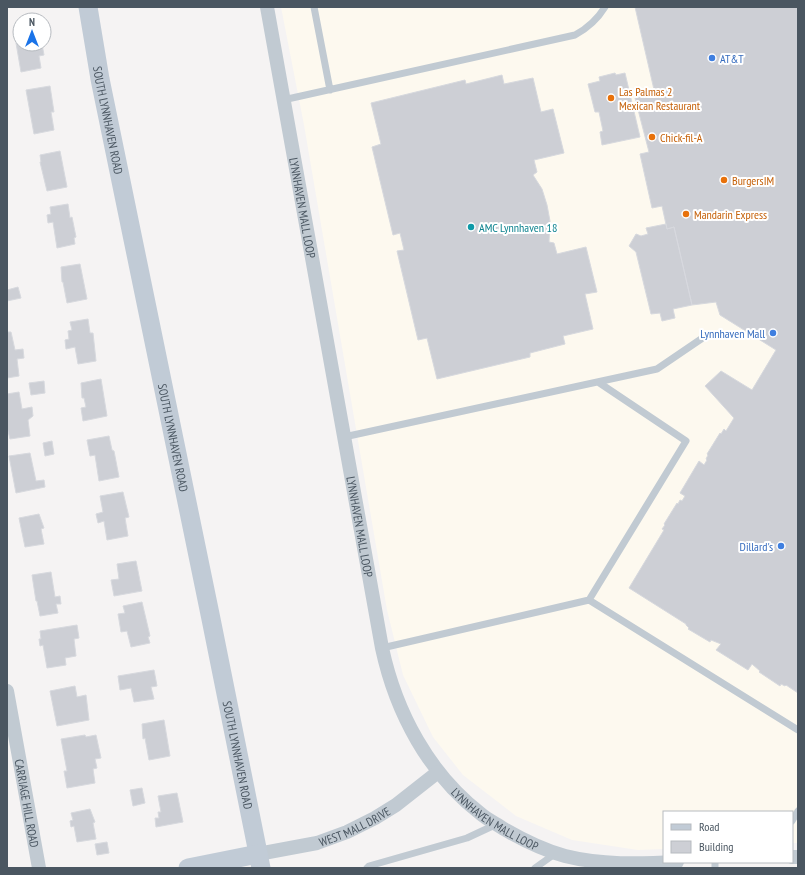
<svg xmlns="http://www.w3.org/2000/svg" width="805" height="875" font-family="'PT Sans Narrow',sans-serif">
<rect width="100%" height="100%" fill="#f5f3f3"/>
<path fill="#fdf9ef" d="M281,7h517v836h-6v-31h-128v37l-26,1 -66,-10 -56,-24 -53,-41 -30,-38 -30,-62 -16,-65 -83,-485z"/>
<path fill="#cdcfd5" stroke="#d7d9de" d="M635,7h163v686l-12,-8 -1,1 -4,-2 -1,2 -21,-14 1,-1 -8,-7 -4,6 -32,-20 5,-6 -10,-4 -1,2 -22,-13 1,-1 -3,-3v-1l-57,-36 35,-58 -2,-1 3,-4 -1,-1 13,-21 1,1 2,-4 2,1 3,-5 -5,-3 19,-32 5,4 3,-5 -1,-1 2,-4 -1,-1 13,-21 1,1 3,-5 2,2 8,-13 -29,-32 16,-15 31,19 24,-40 -56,-35 -4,-13 -24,3 -18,-78 -7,2 -5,-23 -10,2 -12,-54 9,-2 -14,-54 20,-4z
M16,43l26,1 2,11 -5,1 2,12 -20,4z
M615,73l1,2 9,-2 15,64 -38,8 -2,-13 3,-1 -4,-19h-4l-7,-28 12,-3 -1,-4z
M502,75l2,9 29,-6 8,34 12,-3 11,44 -30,7 3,12 -4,3 9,14 5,16 3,16 -1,21 5,1 3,11 29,-7 11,45 -12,2 8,35 -30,7 2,8 -35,9v4l-93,22 -10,-41 -9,2 -21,-89 7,-1 -4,-17 -7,2 -21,-88 9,-3 -10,-41 94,-23 1,4z
M50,86l4,26h-3l3,18 -20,4 -8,-44z
M60,151l7,36 -20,4 -7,-29h1l-1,-7z
M68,204l2,14 2,-1 4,20 -2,1 1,6 -18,4 -4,-26 -5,1 -1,-8 4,-1 -1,-7z
M666,224l1,5 7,-2 18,78 -19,4 2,9 -13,3 -2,-8 -9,1 -15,-62 -7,-6 7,-12 5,2 7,-2 -2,-6z
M80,264l7,35 -20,4 -4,-21h-1l-1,-15z
M18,287l3,11 -14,3v-11z
M88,319l2,14h3l3,28 -18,3 -3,-17 -9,2 -1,-9 4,-1 -1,-8 4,-1 -2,-8z
M7,332h4l4,18 8,-1 1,9 -7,1 2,17 -12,2z
M101,379l6,37 -24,5 -2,-13 5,-1 -2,-9h-2l-1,-15z
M44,381l1,12 -14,2 -2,-12z
M19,392l3,17 10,-2 1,9 -5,4 2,16 -20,3 -3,-12v-33z
M109,436l3,14 2,1 5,26 -20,4 -4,-26 -5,1 -3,-16z
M52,441l2,13 -9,2 -2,-13z
M30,453l6,28 8,-1 1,7 -29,6 -7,-37z
M123,492l6,25 -4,1 3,18 -21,4 -3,-19 -6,2 -2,-9 7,-2 -3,-16z
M39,514l5,14 -3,1 3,15 -19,3 -6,-29z
M136,561l6,30 -28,5 -3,-16 8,-1 -2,-15z
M51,572l4,25 5,-1 1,8h-5l2,9 -18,3 -3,-15h-1l-4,-26z
M142,602l8,34 -2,1 2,6 -19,4 -4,-16 -6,1 -3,-18 7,-1 -2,-7z
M77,625l2,13 -5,1 2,17 -11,2 1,7 -19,3 -4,-23 -3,1 -1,-7h2l-1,-8z
M154,670l3,16 -6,1 3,12 -20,3 -3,-14 -11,2 -2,-14z
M75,686l2,11 9,-2 3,25 -32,6 -7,-35z
M164,720l6,36 -21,4 -4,-22 -2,1 -1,-15z
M85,735l1,2 10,-2 5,23 -6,1 2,9 -4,1 2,14 -28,5 -3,-17h3l-6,-32z
M142,788l3,15 -12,3 -3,-16z
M177,793l6,29 -27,5 -1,-9h4l-1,-6h3l-3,-16z
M90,809l5,13 -2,1 3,16 -19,3 -3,-16 -3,1 -1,-6 3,-1 -2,-7z
M107,842l2,11 -12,2 -2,-11z"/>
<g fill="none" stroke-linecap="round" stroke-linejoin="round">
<path stroke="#c1cad2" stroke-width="7" d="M314,7l16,83
M283,100l292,-65c13,-7 22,-15 30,-28
M344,437l313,-68 50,-34
M589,600l209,130
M382,648l207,-48 97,-159 -88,-59
M792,821l6,-10
M715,862v6
M367,868l2,-2 98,-28 30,-14
M535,868l21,-15"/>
<g stroke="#c1cad2" stroke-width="14">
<path id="s1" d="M267,7l115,641c14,65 47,126 99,166 7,6 16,10 23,15 19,11 39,21 61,27 36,9 74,8 112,6"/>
<path id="s2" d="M7,691l32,177"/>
<path id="s3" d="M258,854l59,-11 30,-11 28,-14 21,-13 42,-33"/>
<path d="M792,857h6"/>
</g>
<g stroke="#c1cbd6" stroke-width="19">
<path id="s4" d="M88,7l12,72 111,540 50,249"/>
<path d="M188,868l70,-14"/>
</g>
</g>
<g fill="#3f7fe0" stroke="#fff" stroke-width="1.5">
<circle cx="712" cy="58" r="4"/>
<circle cx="773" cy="333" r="4"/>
<circle cx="781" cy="546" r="4"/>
</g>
<g fill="#e8710a" stroke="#fff" stroke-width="1.5">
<circle cx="611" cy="98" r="4"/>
<circle cx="652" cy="137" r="4"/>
<circle cx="724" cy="180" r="4"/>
<circle cx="686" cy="214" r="4"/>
</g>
<circle fill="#0f9aa8" stroke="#fff" stroke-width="1.5" cx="471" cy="227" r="4"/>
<g text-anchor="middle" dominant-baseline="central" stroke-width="4" stroke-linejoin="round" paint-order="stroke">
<g font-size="12" fill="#366cbe" stroke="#fff" text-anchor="end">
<text x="720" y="58" text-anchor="start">AT&amp;T</text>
<text x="765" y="333">Lynnhaven Mall</text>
<text x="773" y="546">Dillard's</text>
</g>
<g font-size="12" fill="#c56008" stroke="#fff" text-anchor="start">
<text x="619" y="91">Las Palmas 2<tspan x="619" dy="14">Mexican Restaurant</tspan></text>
<text x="660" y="137">Chick-fil-A</text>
<text x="732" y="180">BurgersIM</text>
<text x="694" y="214">Mandarin Express</text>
</g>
<g font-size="12" fill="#4a5661" stroke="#fff">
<text stroke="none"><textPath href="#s4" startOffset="115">SOUTH LYNNHAVEN ROAD</textPath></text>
<text stroke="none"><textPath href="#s1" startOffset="204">LYNNHAVEN MALL LOOP</textPath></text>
<text stroke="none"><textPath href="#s4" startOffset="439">SOUTH LYNNHAVEN ROAD</textPath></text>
<text stroke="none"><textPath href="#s1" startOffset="528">LYNNHAVEN MALL LOOP</textPath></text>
<text stroke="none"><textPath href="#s4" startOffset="763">SOUTH LYNNHAVEN ROAD</textPath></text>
<text stroke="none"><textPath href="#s2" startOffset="114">CARRIAGE HILL ROAD</textPath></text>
<text stroke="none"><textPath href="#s1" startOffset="863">LYNNHAVEN MALL LOOP</textPath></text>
<text stroke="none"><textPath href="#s3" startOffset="101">WEST MALL DRIVE</textPath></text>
</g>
<g font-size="12" fill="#0d838f" stroke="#fff" text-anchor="start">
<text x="479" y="227">AMC Lynnhaven 18</text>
</g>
</g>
<rect width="805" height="875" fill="none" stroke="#4a5661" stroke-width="16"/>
<rect x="663" y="811" width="130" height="52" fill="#ffffff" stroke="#b7bbc0"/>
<rect x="671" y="824" width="20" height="6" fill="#c1cbd6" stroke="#b7bbc0"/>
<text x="699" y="831" font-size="12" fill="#4a5661">Road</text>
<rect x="671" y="841" width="20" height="12" fill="#cdcfd5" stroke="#b7bbc0"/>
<text x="699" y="851" font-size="12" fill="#4a5661">Building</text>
<g transform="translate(32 32)"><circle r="19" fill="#ffffff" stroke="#b7bbc0"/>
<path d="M0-3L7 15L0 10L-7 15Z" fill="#1a73e8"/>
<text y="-6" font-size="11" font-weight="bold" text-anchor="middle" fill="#4a5661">N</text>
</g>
</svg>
